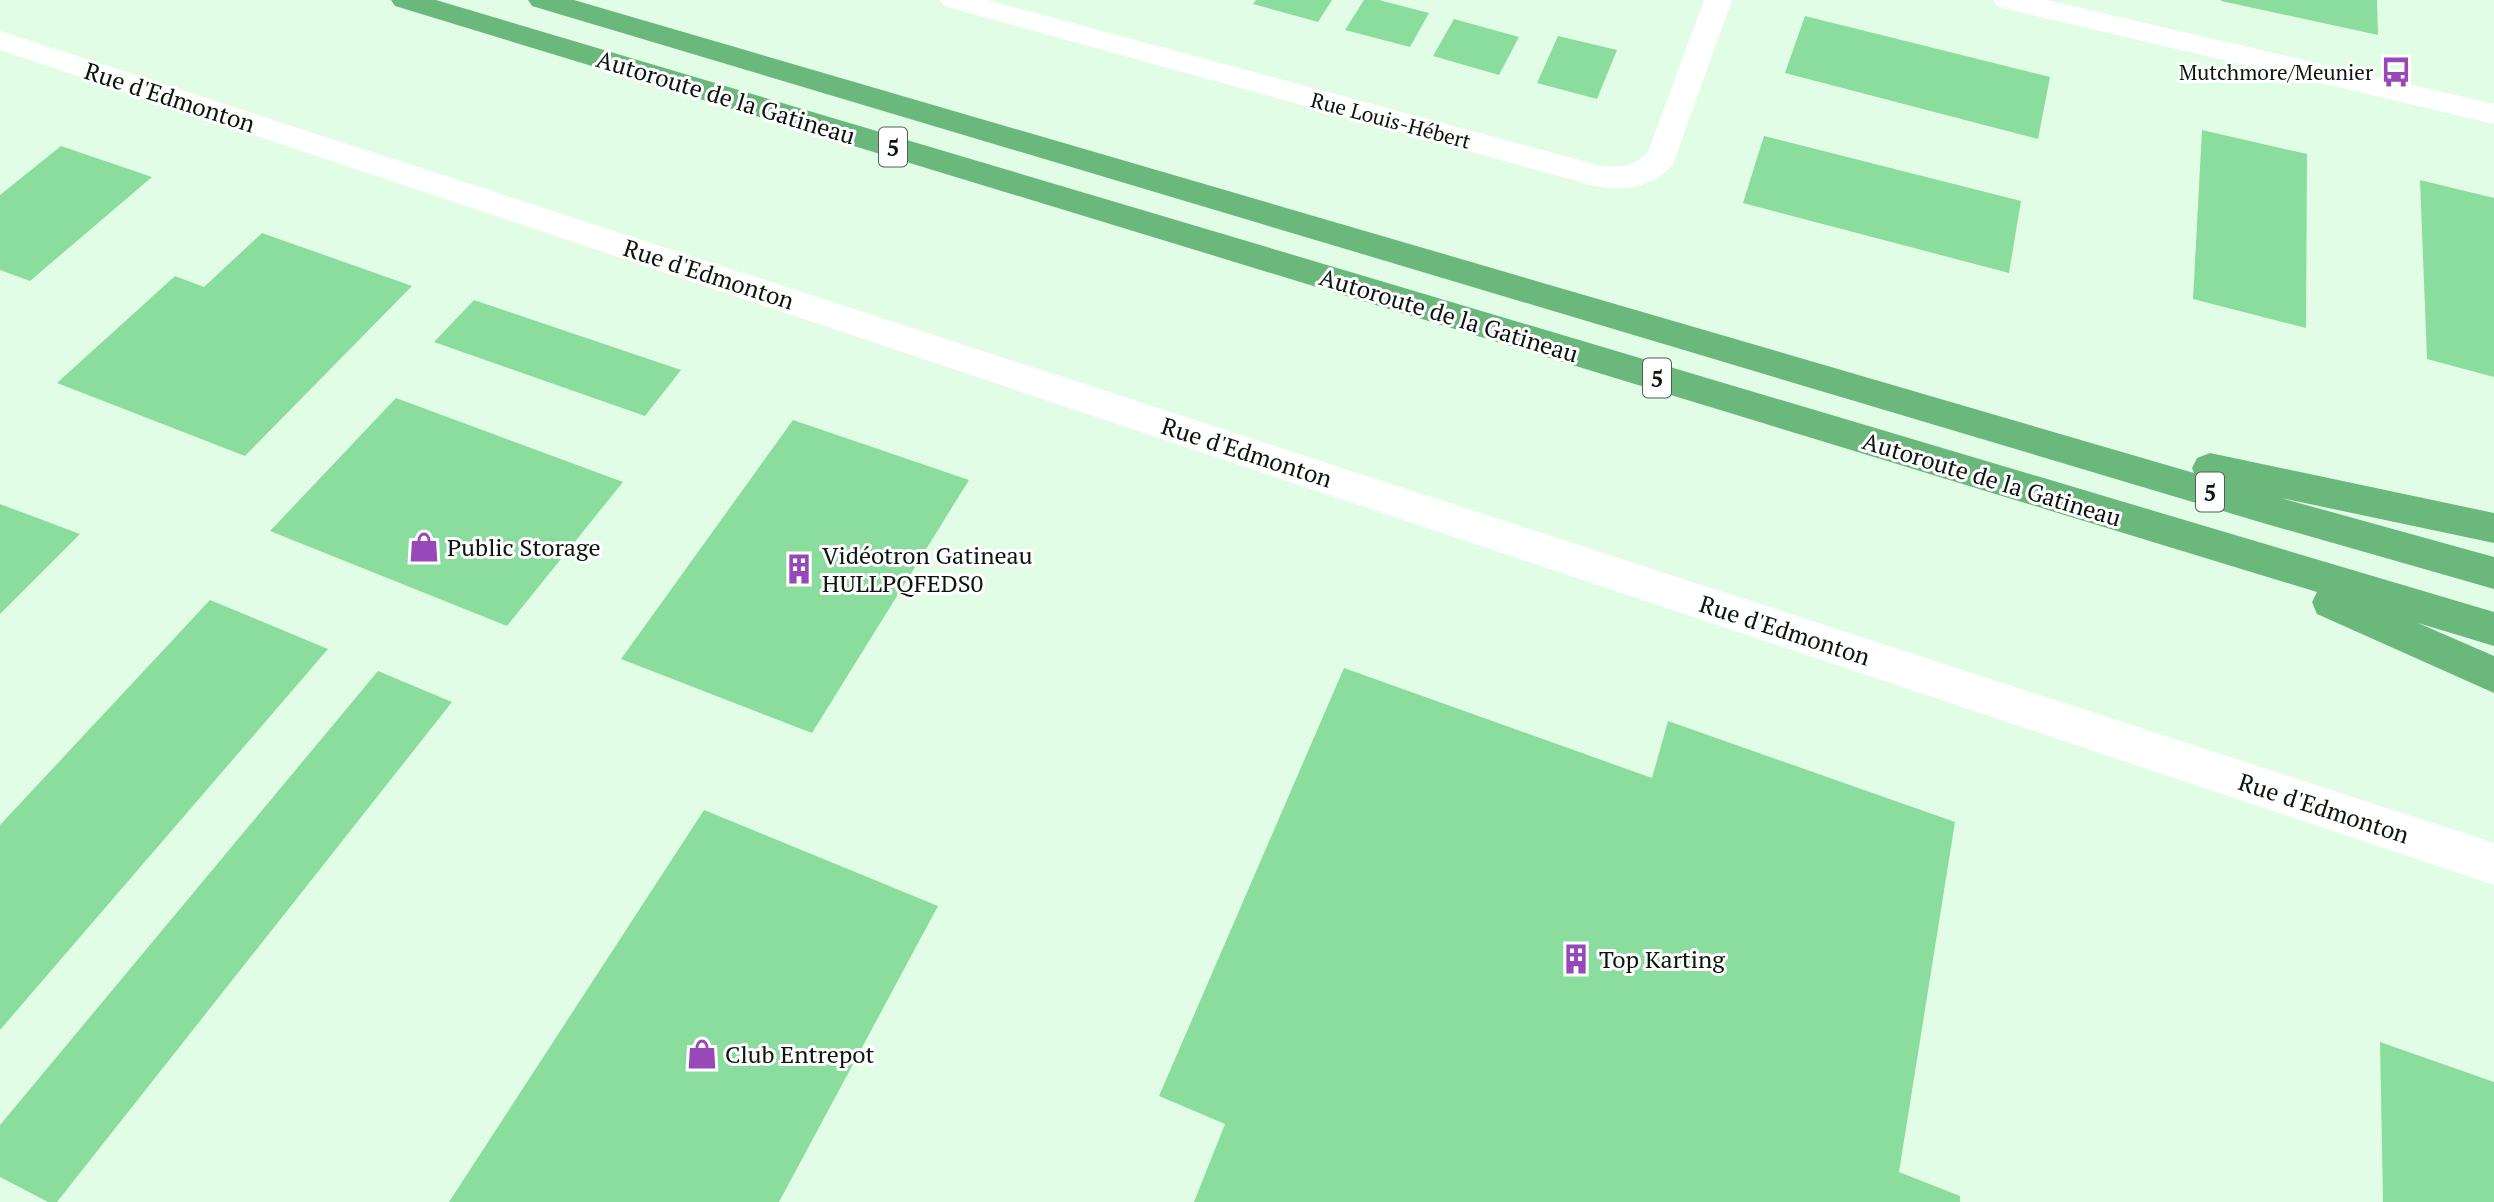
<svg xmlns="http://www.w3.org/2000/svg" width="2494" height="1202" font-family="'PT Serif',serif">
<rect width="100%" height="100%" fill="#e1fde5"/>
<path fill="#8add9d" d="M1256,0h76l-14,22 -65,-18z
M1364,0h15l50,13 -19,34 -65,-17z
M2221,0h156l1,35 -157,-34z
M1805,16l245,61 -12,62 -253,-66z
M1454,19l65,18 -20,38 -66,-19z
M1558,36l59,14 -20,49 -60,-16z
M2202,130l105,24 -1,174 -113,-29z
M1764,136l257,65 -12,72 -266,-70z
M61,146l91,31 -122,104 -30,-11v-75z
M2420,180l74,18v179l-67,-18z
M262,233l150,53 -167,170 -188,-73 118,-107 29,11z
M474,300l207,70 -36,46 -211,-74z
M396,398l227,84 -116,144 -237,-95z
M793,420l176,60 -157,253 -191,-74z
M0,504l80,30 -80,80z
M210,600l118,49 -328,381v-205z
M1344,668l308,110 16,-57 287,101 -56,350 61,24v6h-766l31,-78 -66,-28z
M378,671l74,31 -395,500h-9l-48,-25v-52z
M704,810l234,96 -159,296h-330z
M2380,1042l114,40v120h-111z"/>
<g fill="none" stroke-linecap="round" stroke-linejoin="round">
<path fill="#fff" fill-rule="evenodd" d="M940,0h47l611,165c21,3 35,3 50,-13l56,-152h28l-59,164c-20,23 -45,27 -75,23l-654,-181z
M1993,0h53l448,104v20l-487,-115 -10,-3z
M0,31l2494,812v42l-2494,-835z"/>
<path fill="#6bb87d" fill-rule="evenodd" d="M391,0h45l2058,612v34l-76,-23 76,33v37l-177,-79 -5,-12 5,-10 -1922,-586z
M528,0h46l1620,473 -2,-5 5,-10 13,-5 284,60v30l-213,-45 213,59v32l-231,-66 -1731,-517z"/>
</g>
<defs>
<g id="bus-bare" transform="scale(2.415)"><path d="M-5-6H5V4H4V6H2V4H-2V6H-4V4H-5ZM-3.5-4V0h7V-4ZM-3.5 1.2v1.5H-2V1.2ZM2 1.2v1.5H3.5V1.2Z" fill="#9749ba" stroke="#fff" stroke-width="2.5" paint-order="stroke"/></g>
<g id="shop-bare" transform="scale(2.415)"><path d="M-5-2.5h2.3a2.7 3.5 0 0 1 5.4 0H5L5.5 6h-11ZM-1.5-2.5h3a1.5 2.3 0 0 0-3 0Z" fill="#9749ba" stroke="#fff" stroke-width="2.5" paint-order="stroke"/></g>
<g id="building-bare" transform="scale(2.415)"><path d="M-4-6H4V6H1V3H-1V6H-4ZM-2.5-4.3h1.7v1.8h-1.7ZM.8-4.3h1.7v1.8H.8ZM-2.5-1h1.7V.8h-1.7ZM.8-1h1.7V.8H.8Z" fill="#9749ba" stroke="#fff" stroke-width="2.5" paint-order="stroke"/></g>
</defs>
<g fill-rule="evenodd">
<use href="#bus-bare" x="2396" y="72"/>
<use href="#shop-bare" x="424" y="547"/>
<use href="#building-bare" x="799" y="569"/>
<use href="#building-bare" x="1576" y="959"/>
<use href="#shop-bare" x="702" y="1054"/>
</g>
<g text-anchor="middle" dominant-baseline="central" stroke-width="6" stroke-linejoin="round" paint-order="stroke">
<g font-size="21" fill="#0c160e" stroke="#fff" text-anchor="end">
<text x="2373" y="72">Mutchmore/Meunier</text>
</g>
<g font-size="21" fill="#0c160e" stroke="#fff">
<text transform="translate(1391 120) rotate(15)">Rue Louis-Hébert</text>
</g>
<g fill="#fff" stroke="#555c56" stroke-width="2">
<rect x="879" y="127.5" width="28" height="39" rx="5"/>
<rect x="1643" y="358.5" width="28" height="39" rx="5"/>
<rect x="2196" y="472.5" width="28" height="39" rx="5"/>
</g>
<g font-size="23" font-weight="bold" fill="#0c160e">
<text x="893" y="147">5</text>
<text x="1657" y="378">5</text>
<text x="2210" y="492">5</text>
</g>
<g font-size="24" fill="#0c160e" stroke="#fff">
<text transform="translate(170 97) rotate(18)">Rue d'Edmonton</text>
<text transform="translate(726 97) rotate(17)">Autoroute de la Gatineau</text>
<text transform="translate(709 274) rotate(18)">Rue d'Edmonton</text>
<text transform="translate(1449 315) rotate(17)">Autoroute de la Gatineau</text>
<text transform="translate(1247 452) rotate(18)">Rue d'Edmonton</text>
<text transform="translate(1992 479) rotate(17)">Autoroute de la Gatineau</text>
<text transform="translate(1785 630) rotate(18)">Rue d'Edmonton</text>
<text transform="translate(2324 808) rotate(18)">Rue d'Edmonton</text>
</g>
<g font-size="24" fill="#0c160e" stroke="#fff" text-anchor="start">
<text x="447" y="547">Public Storage</text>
<text x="822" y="555">Vidéotron Gatineau<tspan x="822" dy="28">HULLPQFEDS0</tspan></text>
<text x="1599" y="959">Top Karting</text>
<text x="725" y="1054">Club Entrepot</text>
</g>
</g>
</svg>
